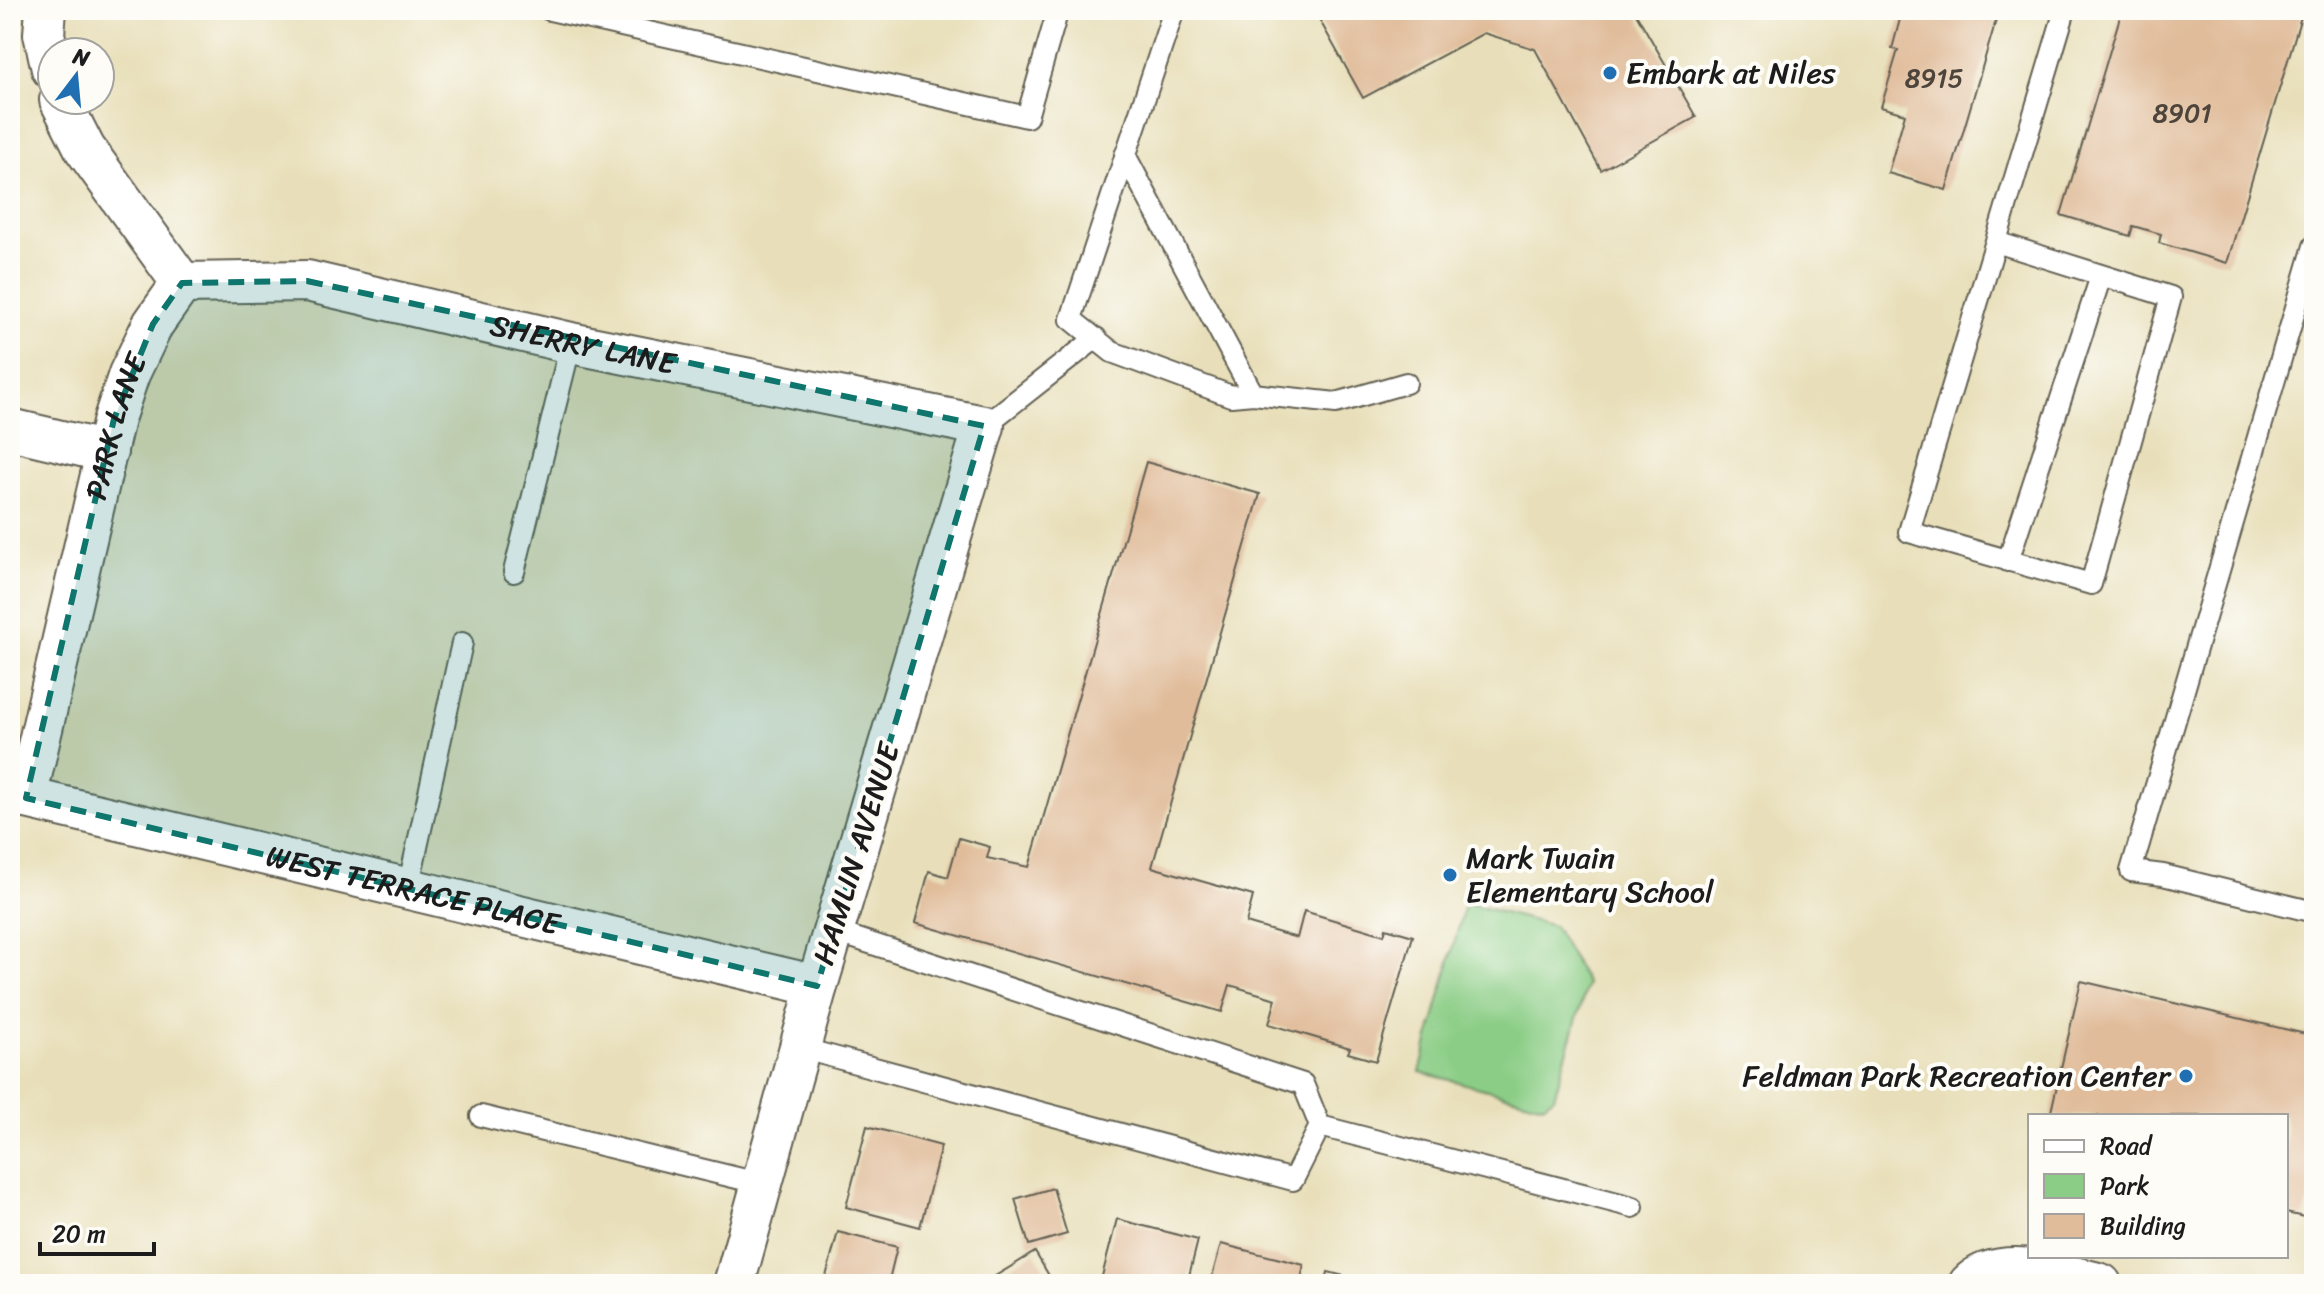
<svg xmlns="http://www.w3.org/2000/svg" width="2324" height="1294" font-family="Sriracha,sans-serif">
<rect width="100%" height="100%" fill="#fdfcf7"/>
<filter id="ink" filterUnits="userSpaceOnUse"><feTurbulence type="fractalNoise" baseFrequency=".0125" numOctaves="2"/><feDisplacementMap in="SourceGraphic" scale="16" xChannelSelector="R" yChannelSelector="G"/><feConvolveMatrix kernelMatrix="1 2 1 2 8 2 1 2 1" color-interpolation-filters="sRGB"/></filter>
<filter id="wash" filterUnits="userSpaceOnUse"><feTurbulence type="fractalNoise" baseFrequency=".006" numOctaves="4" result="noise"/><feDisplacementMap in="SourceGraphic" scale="32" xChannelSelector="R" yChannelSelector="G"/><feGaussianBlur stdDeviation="1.8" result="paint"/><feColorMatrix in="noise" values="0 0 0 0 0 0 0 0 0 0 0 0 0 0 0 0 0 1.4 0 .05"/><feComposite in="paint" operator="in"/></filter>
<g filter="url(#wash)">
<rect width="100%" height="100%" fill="#e8dfba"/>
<path fill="#8bcd86" stroke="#547451" stroke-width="2" d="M1465,903l89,23 33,58 -33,113 -11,8 -123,-33z"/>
<g id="blocks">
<path fill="#e0bc9a" d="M1314,10h320l62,107 -95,53 -66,-121 -51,-16 -121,65z
M1893,10h106l-53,180 -58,-17 17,-59 -24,-7 17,-57 -6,-1 8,-30 -9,-2z
M2122,10h181l-76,253 -68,-20 2,-9 -28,-8 -3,10 -69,-21z
M1146,462l114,32 -108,373 101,29 -7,27 51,15 7,-27 80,24 2,-7 27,8 -37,125 -28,-8 2,-5 -81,-24 7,-25 -46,-14 -8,27 -307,-89 14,-52 19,6 11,-39 31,9 -3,11 42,9z
M2081,981l233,55v137l-10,44 -18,-4v-97h-236z
M867,1126l74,20 -21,81 -74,-20z
M1053,1188l14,46 -38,11 -14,-46z
M1117,1219l81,21 -11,44h-87z
M838,1232l59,15 -9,37h-64z
M1221,1244l83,21 -4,19h-90z
M1035,1252l19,32h-72z
M1328,1272l45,11v1h-48z"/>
</g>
</g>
<g filter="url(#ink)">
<use href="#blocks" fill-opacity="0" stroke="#636053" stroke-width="2"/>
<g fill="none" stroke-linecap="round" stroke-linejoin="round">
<g stroke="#636053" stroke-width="24">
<path id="lane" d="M550,10l477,107 31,-107
M1174,10l-103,309 41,33 119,44 22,-2 83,9 70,-20
M1125,155l128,239
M1996,242l175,55 -80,287 -182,-52 156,-522
M2314,246l-183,625 32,4 151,37
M984,426l112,-88
M2008,561l93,-285
M514,572l57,-229
M408,888l54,-245
M800,1048l493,132 27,-54 -17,-42 -470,-153
M481,1116l281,68
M1320,1126l313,81"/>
</g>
<g stroke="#636053" stroke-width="44">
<g id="street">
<path d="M46,10l-2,24 8,35"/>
<path d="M60,100l25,49 97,134"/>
<path id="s1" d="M182,283l125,-2 264,62 413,83 -167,560 -83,298"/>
<path d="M10,429l97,23"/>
<path id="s2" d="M10,794l807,192"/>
<path id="s3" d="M26,798l88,-379 15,-45 24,-50 29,-41"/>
<path d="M1969,1284c29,-31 97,-9 132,0"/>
</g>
</g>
<use href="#lane" stroke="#fff" stroke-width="20"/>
<use href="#street" stroke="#fff" stroke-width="40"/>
</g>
</g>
<path fill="#0f766e" fill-opacity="0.2" stroke="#0f766e" stroke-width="6" stroke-dasharray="16 10" stroke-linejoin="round" d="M307,281l677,145 -167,560 -791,-188 88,-379 39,-95 29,-41z"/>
<g fill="#1f6fb2" stroke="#fdfcf7" stroke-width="3">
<circle cx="1610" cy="73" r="8"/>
<circle cx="1450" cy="875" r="8"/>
<circle cx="2186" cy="1076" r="8"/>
</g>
<g text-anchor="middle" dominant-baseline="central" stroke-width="8" stroke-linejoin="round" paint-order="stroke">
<g font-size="26" fill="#4d443c">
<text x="1934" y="78">8915</text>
<text x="2182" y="113">8901</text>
</g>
<g font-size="30" fill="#1c1c1c" stroke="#fdfcf7" text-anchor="start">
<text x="1626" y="73">Embark at Niles</text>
<text x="1466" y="858">Mark Twain<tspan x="1466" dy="34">Elementary School</tspan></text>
<text x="2170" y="1076" text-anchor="end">Feldman Park Recreation Center</text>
</g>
<g font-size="30" fill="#1c1c1c" stroke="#fdfcf7">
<text stroke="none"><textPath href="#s1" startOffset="408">SHERRY LANE</textPath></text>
<text stroke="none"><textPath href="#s3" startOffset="382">PARK LANE</textPath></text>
<text transform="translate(856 854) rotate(-73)">HAMLIN AVENUE</text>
<text stroke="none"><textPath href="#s2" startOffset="414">WEST TERRACE PLACE</textPath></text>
</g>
</g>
<rect width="2324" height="1294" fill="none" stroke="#fdfcf7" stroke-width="40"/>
<rect x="2028" y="1114" width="260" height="144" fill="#fdfcf7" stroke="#a3a29f" stroke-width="2"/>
<rect x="2044" y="1140" width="40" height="12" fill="#ffffff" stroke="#a3a29f" stroke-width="2"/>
<text x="2100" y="1154" font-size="24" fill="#1c1c1c">Road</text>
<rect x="2044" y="1174" width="40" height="24" fill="#8bcd86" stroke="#a3a29f" stroke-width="2"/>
<text x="2100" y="1194" font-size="24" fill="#1c1c1c">Park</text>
<rect x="2044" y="1214" width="40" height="24" fill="#e0bc9a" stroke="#a3a29f" stroke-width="2"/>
<text x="2100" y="1234" font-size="24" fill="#1c1c1c">Building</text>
<g transform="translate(76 76) rotate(16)"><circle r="38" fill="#fdfcf7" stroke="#a3a29f" stroke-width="2"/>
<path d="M0-6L14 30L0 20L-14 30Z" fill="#1f6fb2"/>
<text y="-12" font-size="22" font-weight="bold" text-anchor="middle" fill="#1c1c1c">N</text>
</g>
<path d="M40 1242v12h114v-12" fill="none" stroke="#1c1c1c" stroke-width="4"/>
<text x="52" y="1242" font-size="24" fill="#1c1c1c" stroke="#fdfcf7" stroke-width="6" paint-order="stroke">20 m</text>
</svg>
